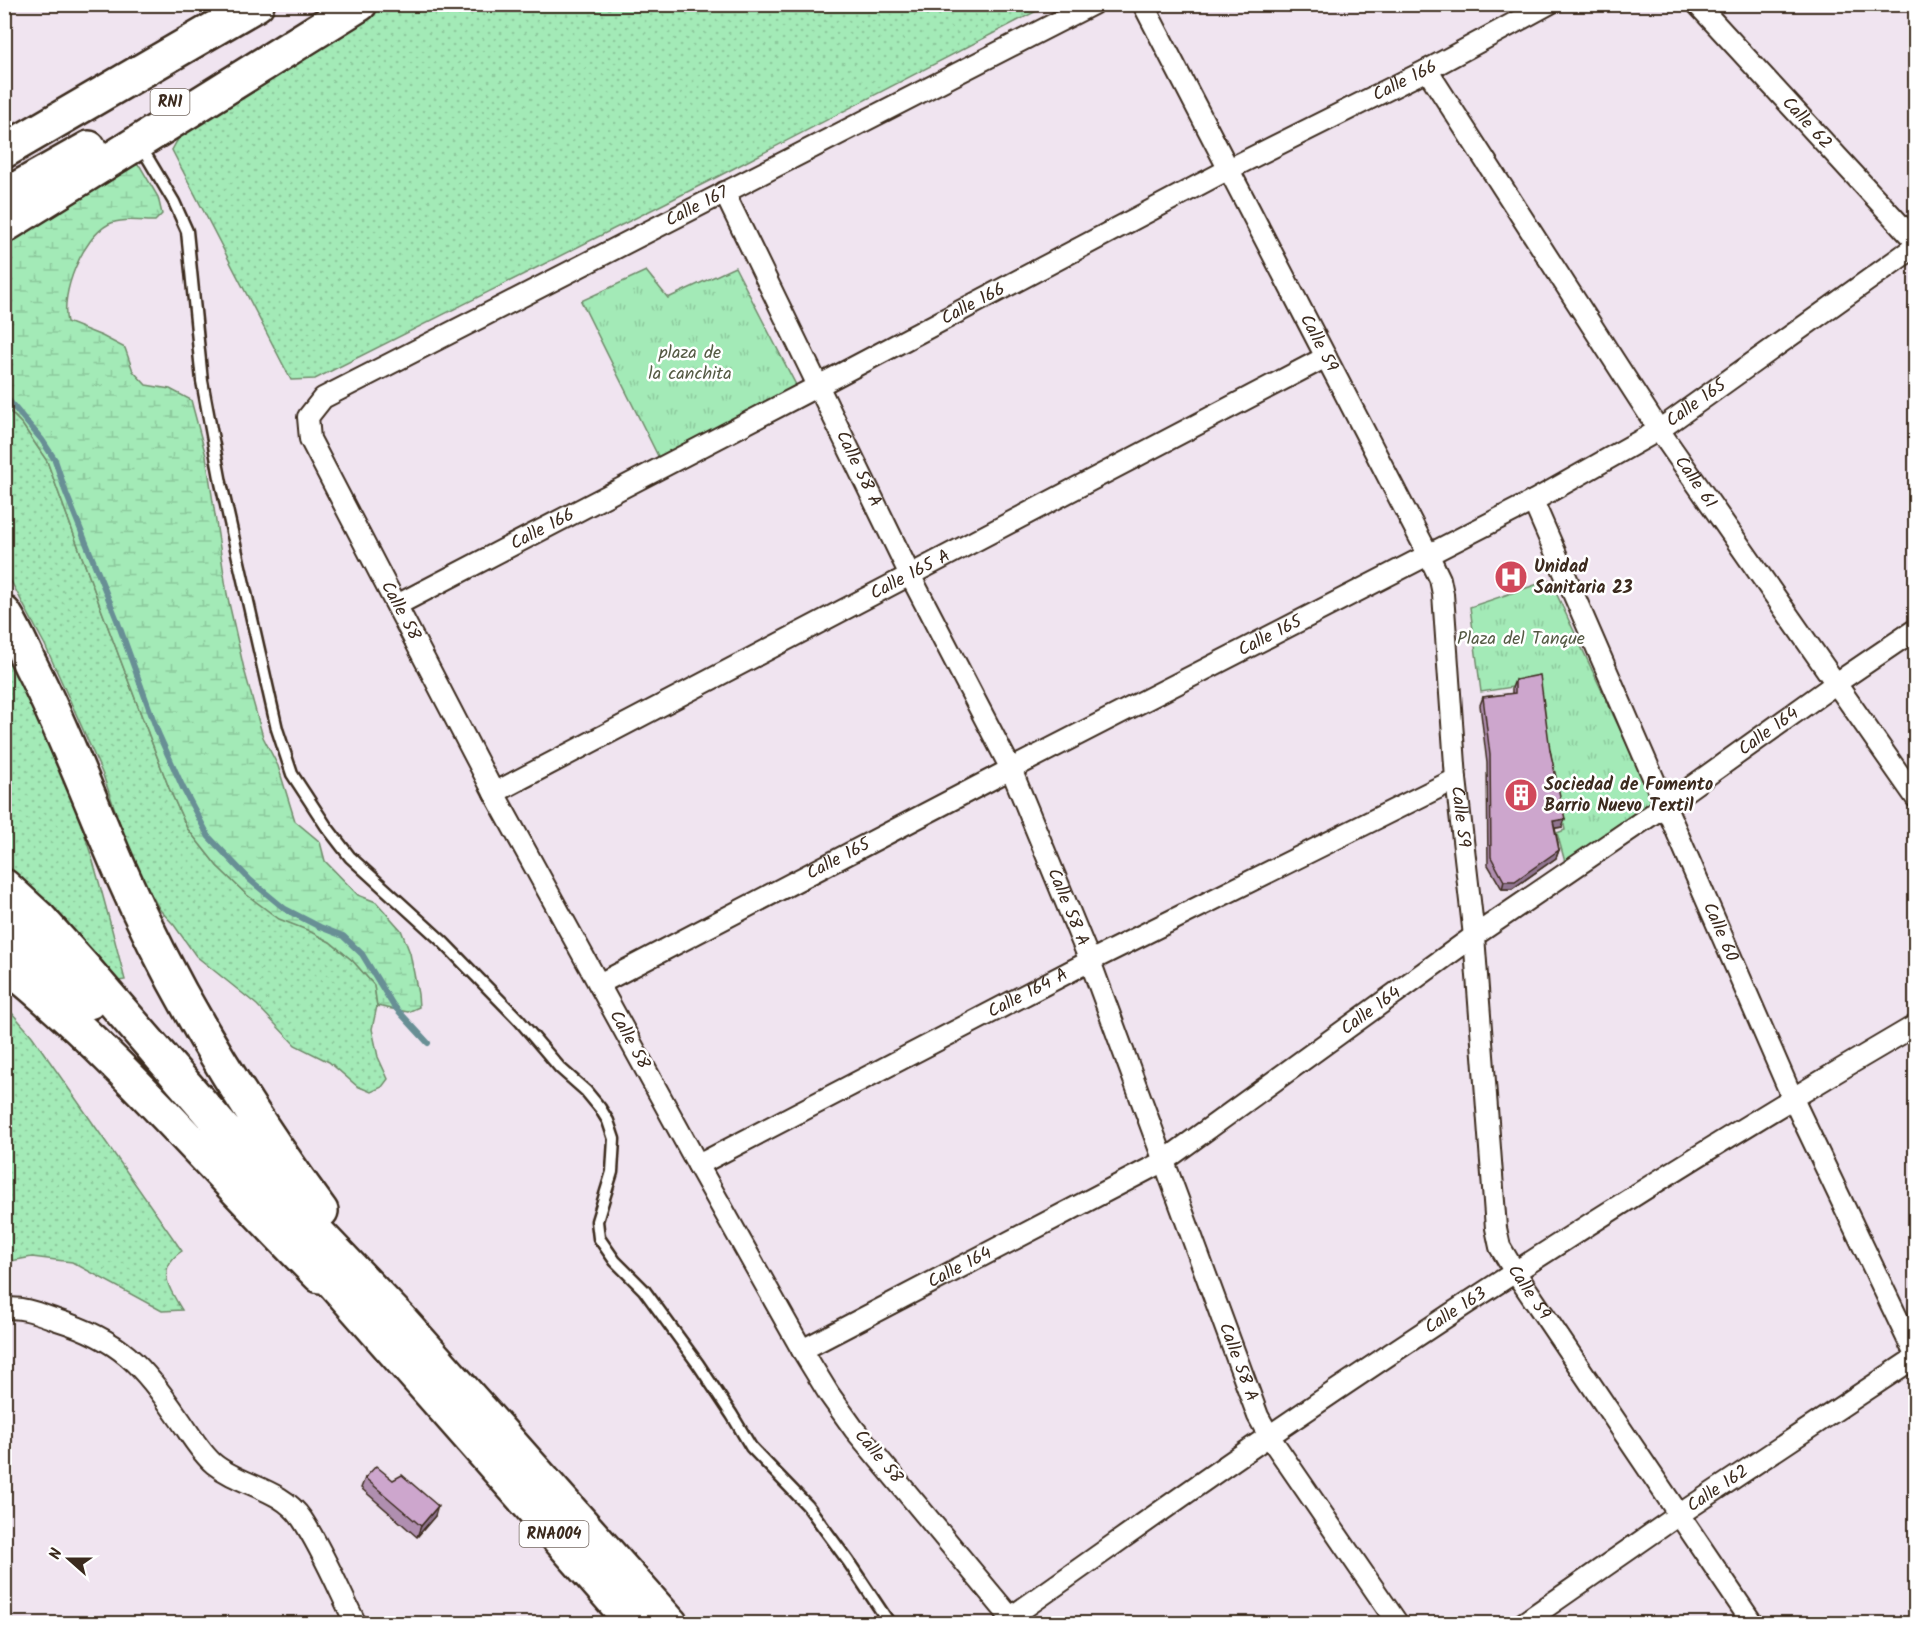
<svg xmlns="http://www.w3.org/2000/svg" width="1920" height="1628" font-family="Kalam,sans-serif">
<defs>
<pattern id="grass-dots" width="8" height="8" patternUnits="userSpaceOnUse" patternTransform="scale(1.5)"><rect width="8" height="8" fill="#a3eab7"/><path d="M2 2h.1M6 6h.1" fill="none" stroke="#8dc99d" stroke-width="1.8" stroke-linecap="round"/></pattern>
<pattern id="wetland-marsh" width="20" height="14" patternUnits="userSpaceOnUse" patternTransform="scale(1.5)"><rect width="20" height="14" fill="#a3eab7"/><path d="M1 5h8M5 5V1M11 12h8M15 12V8" fill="none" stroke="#8dc99d"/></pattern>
<pattern id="park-tufts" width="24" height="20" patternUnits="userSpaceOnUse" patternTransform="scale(1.5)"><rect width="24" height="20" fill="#a3eab7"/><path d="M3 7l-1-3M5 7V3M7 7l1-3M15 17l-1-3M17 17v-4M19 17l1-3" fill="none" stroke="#8dc99d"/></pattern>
</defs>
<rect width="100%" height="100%" fill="#f0e4f0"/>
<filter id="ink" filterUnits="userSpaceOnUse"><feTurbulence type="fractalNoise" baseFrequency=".0167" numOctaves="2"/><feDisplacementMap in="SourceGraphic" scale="12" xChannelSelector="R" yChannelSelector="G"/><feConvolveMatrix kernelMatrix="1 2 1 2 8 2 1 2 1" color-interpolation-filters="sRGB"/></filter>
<g filter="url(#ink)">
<path fill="url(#grass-dots)" stroke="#6f8a6a" stroke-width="1.5" d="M382,5h666l-331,172 -402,202 -24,1 -119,-230 6,-11 17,-20z
M4,406l18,18 25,37 53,145 69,182 18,40 30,38 30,29 83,47 23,19 21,24 3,21 -5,23 6,28 10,22 -6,8 -11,5 -14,-6 -28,-24 -34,-17 -38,-40 -61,-49 -22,-31 -14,-15 -27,-48 -30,-87 -26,-59 -32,-71 -40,-75z
M4,640c17,36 34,72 49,109 32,74 52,153 72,231l-6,1 -114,-114z
M5,1005l27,31 150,215c-27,18 -13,37 0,59l-20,1 -90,-49 -40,-5 -27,5z"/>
<path fill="url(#wetland-marsh)" stroke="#6f8a6a" stroke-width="1.5" d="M128,161l12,5 18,31 4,17 -7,7c-13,0 -35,-3 -46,3 -27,14 -49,70 -42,98l35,14 23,12 8,23 13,14 24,4 21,11 15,56 21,138 17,75 19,68 15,29 17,55 25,21 5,19 33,34 18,7 25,28 9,23 8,41 1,13 -11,5 -31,-6 -3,-21 -21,-24 -23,-19 -23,-12 -28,-11 -32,-24 -30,-29 -30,-38 -18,-40 -69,-182 -53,-145 -25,-37 -17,-18v-172z"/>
<path fill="url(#park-tufts)" stroke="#6f8a6a" stroke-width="1.5" d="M735,267l62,120 -138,71 -78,-157 65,-30 22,27z
M1550,580l103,220 -88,62 -8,-29 8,-3 -28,-147 -56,9 -11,-85z"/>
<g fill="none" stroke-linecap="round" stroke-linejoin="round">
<path stroke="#688f95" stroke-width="6" d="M4,395l38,45 13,20 11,33 51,127 41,113 25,55 26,49 41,43 35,29 35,18 23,9 19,18 31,51 35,38"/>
<g stroke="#3b2a1e" stroke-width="15">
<path id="lane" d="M140,145l34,57 13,29 15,150 19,102 56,246 15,45 34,52 24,31 93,85 76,78 41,48 26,23 14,17 8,13 6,18 -2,33 -15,49 2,17 16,23 29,29 54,74 34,51 19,32 56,58 41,56 42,63"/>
</g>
<g stroke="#3b2a1e" stroke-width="24">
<g id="street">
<path id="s1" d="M1143,4l285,550 12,25 3,15 13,185 18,157 22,292 4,19 15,25 238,352"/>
<path id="s2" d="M1697,4l219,238"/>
<path id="s3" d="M1427,70l232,360 257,368"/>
<path id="s4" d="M724,192l186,383 101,194 79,192 168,455 11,20 129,188"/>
<path id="s5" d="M1533,501l259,596 124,260"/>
<path id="s6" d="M397,605l421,-219 411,-217 198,-99 122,-66"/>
<path id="s7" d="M494,793l832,-436"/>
<path id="s8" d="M599,984l412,-215 522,-268 126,-71 257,-184"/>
<path id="s9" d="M698,1165l392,-204 366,-182"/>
<path d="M4,1309c19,-3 36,5 53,11 64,20 84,44 121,97 11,15 21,34 36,47 27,22 67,24 88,55 20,30 37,71 54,105"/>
<path id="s10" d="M802,1350l362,-189 310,-225 192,-131 169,-121 81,-55"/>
<path id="s11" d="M1011,1617c86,-60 171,-122 258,-181 210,-144 426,-282 647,-411"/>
<path id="s12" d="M1016,1624l-162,-195 -25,-35 -27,-44 -104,-185 -204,-372 -184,-354 -2,-22 15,-19 770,-394"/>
<path id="s13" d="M1522,1624l158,-110 236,-157"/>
</g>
</g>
<g stroke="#3b2a1e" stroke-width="38">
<path id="highway" d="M4,151l253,-147
M4,196l85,-48
M4,226l356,-222
M4,613c11,16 18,35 27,53 34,67 59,135 89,204 53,122 122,234 201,341
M4,886l36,33 45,50 187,216 128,134 271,305
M4,921l85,81
M4,963c116,93 211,209 316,313
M310,1256l324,368"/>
</g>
<use href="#lane" stroke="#fff" stroke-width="10"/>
<use href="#street" stroke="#fff" stroke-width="20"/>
<use href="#highway" stroke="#fff" stroke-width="33"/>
</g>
<path fill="#b08fb0" stroke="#3b2a1e" stroke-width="1.5" d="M1515,680l35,70 12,77 -7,1 4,22 -3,8 -44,31h-10l-14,-24 -1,-102 -7,-58 3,-8 29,-3v-6z
M365,1478l70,38 -18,21 -56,-49z"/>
<path fill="#907490" stroke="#3b2a1e" stroke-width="1.5" d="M1565,819l-3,8 -12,2 3,-8z
M1559,850l-3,8 -44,31h-10l2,-8z
M438,1506l-3,10 -18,21 4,-11z"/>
<path fill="#cda6cd" stroke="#3b2a1e" stroke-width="1.5" d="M1540,675l10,75 15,69 -12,2 6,29 -44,31h-11l-13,-24 -1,-102 -7,-58 32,-4v-13z
M376,1466l17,14 9,-5 36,31 -17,20 -56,-48z"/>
</g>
<defs>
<g id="hospital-disc" transform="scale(1.725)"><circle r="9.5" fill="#d1495b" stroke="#fff"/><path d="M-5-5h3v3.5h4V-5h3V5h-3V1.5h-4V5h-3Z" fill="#fff"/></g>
<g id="building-disc" transform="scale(1.725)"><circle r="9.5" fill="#d1495b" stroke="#fff"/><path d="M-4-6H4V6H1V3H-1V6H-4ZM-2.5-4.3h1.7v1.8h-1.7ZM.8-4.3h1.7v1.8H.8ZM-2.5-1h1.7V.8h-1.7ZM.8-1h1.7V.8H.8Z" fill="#fff"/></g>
</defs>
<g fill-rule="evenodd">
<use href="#hospital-disc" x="1511" y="577"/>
<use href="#building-disc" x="1521" y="795"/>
</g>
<g text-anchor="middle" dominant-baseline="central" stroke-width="5" stroke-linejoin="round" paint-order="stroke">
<g fill="#fff" stroke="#766a62" stroke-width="1.5">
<rect x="150.5" y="89" width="39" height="26" rx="4.5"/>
<rect x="519.5" y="1521" width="69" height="26" rx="4.5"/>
</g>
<g font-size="16" font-weight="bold" fill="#3b2a1e">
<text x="170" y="102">RN1</text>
<text x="554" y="1534">RNA004</text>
</g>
<g font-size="18" fill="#3b2a1e" stroke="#fff">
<text stroke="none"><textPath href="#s6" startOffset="1136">Calle 166</textPath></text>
<text stroke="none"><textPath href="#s2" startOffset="162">Calle 62</textPath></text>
<text stroke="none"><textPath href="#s12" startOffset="1850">Calle 167</textPath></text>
<text stroke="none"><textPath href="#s6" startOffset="650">Calle 166</textPath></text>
<text stroke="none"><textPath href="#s1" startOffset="382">Calle 59</textPath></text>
<text stroke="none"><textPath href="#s8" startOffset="1242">Calle 165</textPath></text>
<text stroke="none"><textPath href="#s4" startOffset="308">Calle 58 A</textPath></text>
<text stroke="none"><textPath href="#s3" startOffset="492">Calle 61</textPath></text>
<text stroke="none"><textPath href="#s6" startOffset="164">Calle 166</textPath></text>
<text stroke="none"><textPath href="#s7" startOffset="470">Calle 165 A</textPath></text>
<text transform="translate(400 611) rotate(62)">Calle 58</text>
<text stroke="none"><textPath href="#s8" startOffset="756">Calle 165</textPath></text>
<text stroke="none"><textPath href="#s10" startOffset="1150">Calle 164</textPath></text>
<text stroke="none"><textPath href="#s1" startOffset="886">Calle 59</textPath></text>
<text stroke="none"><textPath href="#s8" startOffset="270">Calle 165</textPath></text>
<text stroke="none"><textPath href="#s4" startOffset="794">Calle 58 A</textPath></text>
<text stroke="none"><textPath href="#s5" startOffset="470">Calle 60</textPath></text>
<text stroke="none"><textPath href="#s9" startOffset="372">Calle 164 A</textPath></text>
<text stroke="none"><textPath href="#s10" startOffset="664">Calle 164</textPath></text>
<text transform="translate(629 1040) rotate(61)">Calle 58</text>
<text stroke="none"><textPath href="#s10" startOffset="178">Calle 164</textPath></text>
<text stroke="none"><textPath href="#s1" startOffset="1372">Calle 59</textPath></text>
<text stroke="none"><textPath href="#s11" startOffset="540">Calle 163</textPath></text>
<text stroke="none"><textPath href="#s4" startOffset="1280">Calle 58 A</textPath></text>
<text transform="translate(878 1457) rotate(50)">Calle 58</text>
<text stroke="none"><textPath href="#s13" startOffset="238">Calle 162</textPath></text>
</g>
<g font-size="18" fill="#555a44" stroke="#fff">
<text x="690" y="353">plaza de<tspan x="690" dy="21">la canchita</tspan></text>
<text x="1521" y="639">Plaza del Tanque</text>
</g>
<g font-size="18" font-weight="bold" fill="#3b2a1e" stroke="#fff" text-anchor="start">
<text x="1534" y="567">Unidad<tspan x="1534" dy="21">Sanitaria 23</tspan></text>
<text x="1544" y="785">Sociedad de Fomento<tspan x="1544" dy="21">Barrio Nuevo Textil</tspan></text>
</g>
</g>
<rect width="1920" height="1628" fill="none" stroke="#fff" stroke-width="24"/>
<rect x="12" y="12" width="1896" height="1604" fill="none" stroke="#3b2a1e" stroke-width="2" filter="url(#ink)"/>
<g transform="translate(69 1559) rotate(291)" stroke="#ffffff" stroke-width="4.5" paint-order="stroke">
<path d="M0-4.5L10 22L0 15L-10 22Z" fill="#3b2a1e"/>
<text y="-9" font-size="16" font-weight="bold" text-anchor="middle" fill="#3b2a1e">N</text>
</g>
</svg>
